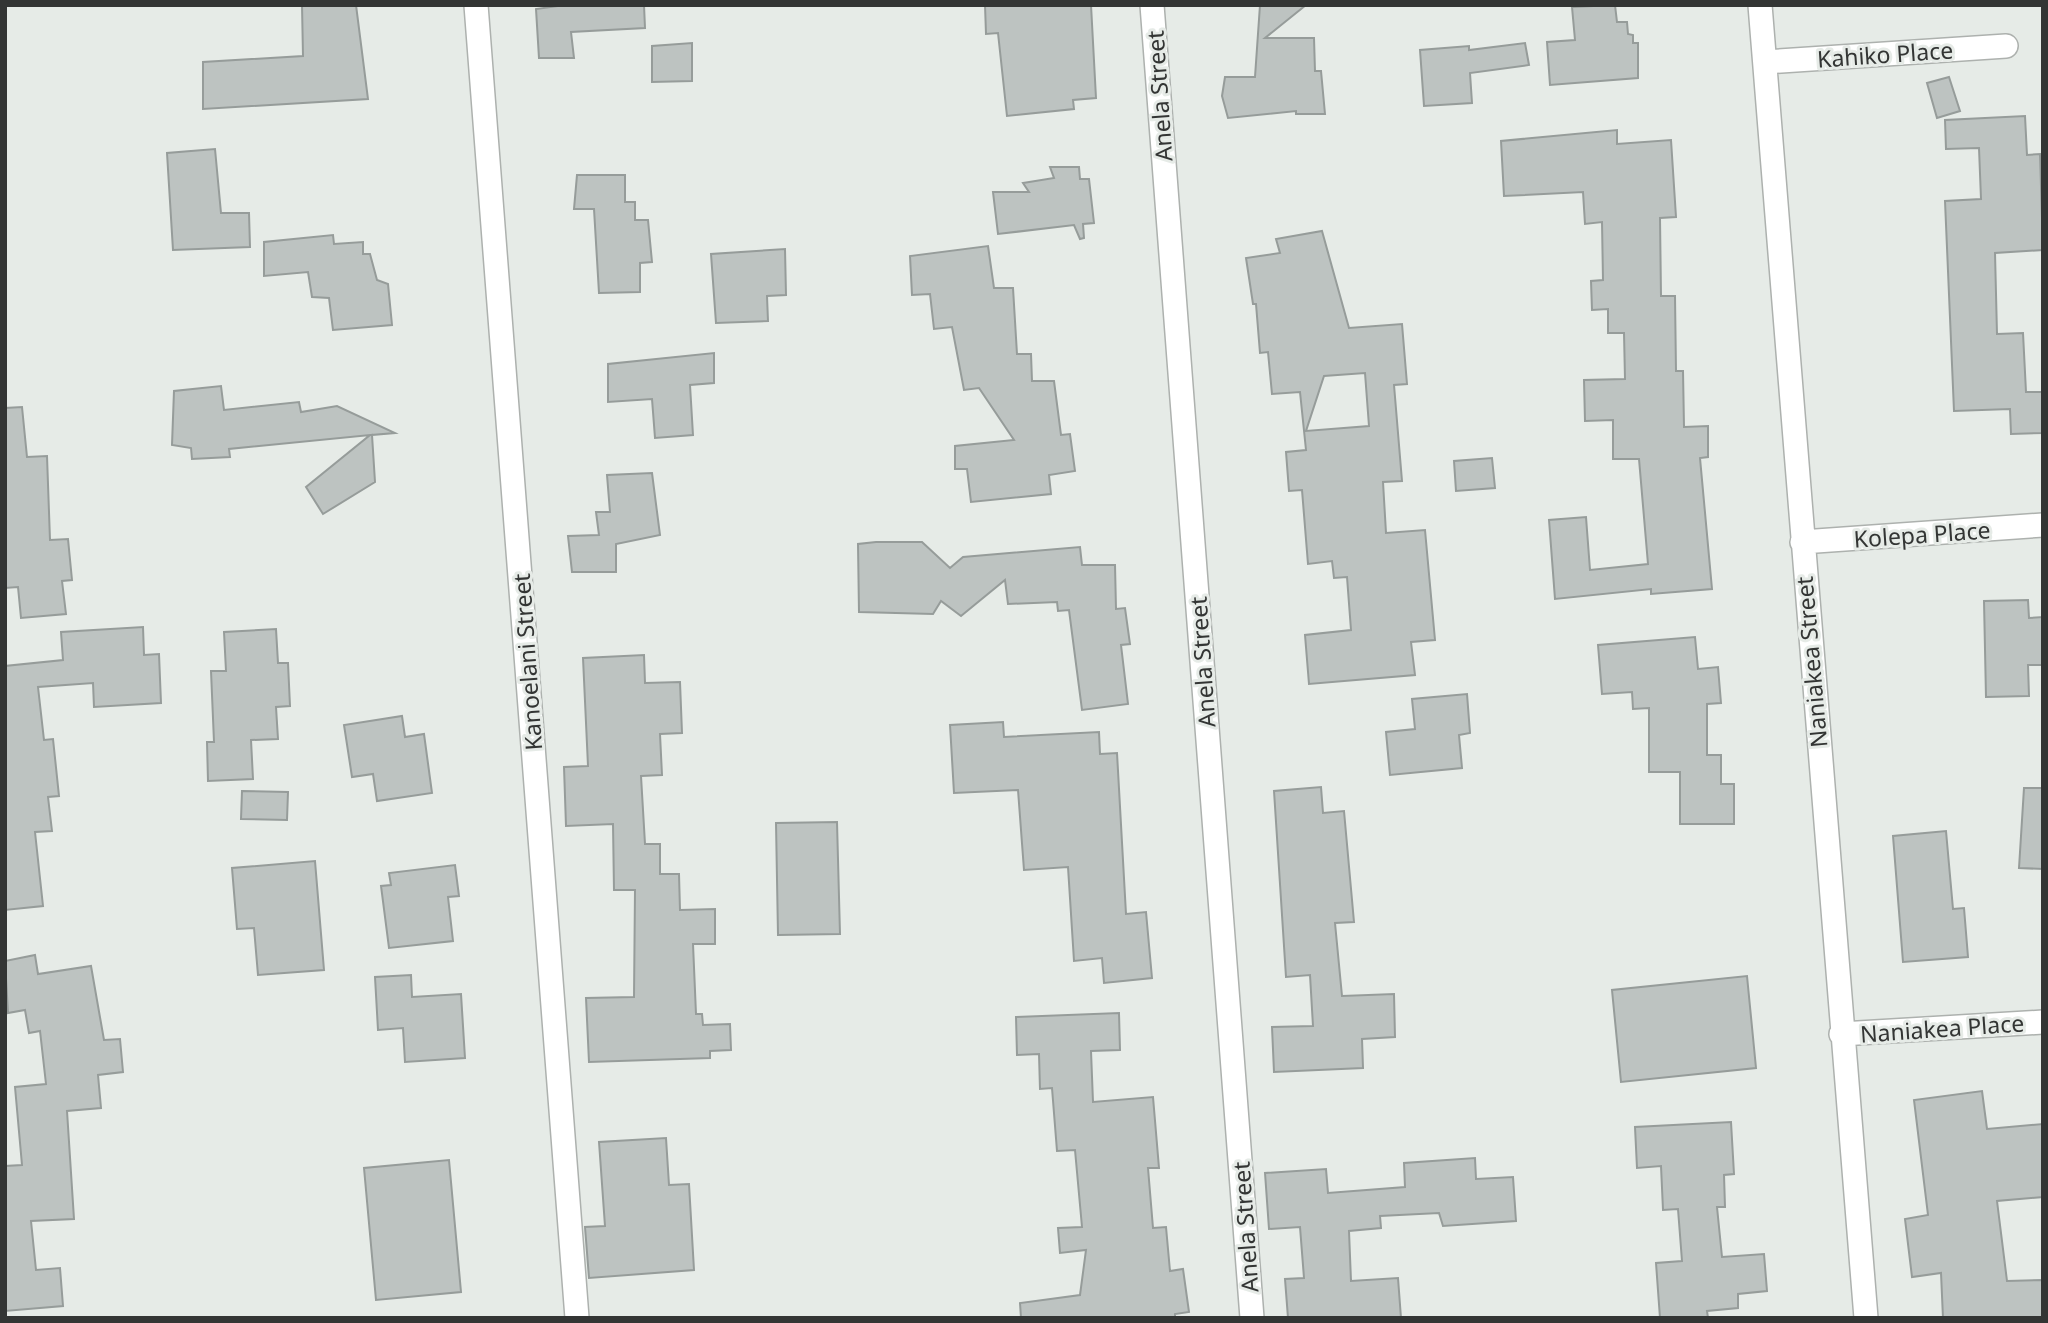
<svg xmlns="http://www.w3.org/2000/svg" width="2048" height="1323" font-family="'Noto Sans',sans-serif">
<rect width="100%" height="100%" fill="#e6ebe7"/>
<path fill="#bdc3c1" stroke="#969c9a" stroke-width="2" fill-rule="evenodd" d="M302,5h54l12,94 -165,10v-47l100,-6z
M565,5h79l1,23 -74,4 3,26h-35l-3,-49z
M985,5h106l5,93 -23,2 1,9 -67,7 -9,-83 -12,1z
M1260,5h46l-41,33h49l1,33h6l4,43h-29v-3l-68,7 -6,-22 3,-19h30z
M1615,5l2,17h10l1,12 5,1v8h5v35l-88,7 -3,-43 28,-2 -3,-33z
M692,43v38l-40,1v-36z
M1525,43l4,22 -59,8 2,30 -48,3 -4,-56 49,-4v4z
M1949,77l11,34 -23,7 -10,-35z
M2025,116l2,39 13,-1 3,96 -48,3 2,81 26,-1 3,59h17v41l-32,1 -1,-25 -56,2 -9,-210 36,-2 -2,-51 -33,1 -1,-29z
M1617,130v14l54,-4 5,77 -16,1 1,78h14l1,75h7l1,56 24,-1v31l-8,1 12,131 -61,5v-5l-96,10 -6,-79 37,-3 4,53 58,-6 -9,-105h-26v-39l-28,1 -1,-41 41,-1 -1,-46h-16v-24l-16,1 -1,-29 12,-1 -1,-58 -17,2 -2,-32 -79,4 -3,-55z
M215,149l6,64h28l1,34 -77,3 -6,-97z
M1050,167h29l1,12h9l5,44 -11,1 1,14 -4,1 -6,-14 -76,9 -5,-42h36l-6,-9 31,-5z
M577,175h48v27h10v18h13l4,42 -12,1v29l-41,1 -5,-84h-20z
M1322,231l27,97 53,-4 5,60 -13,1 8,96 -19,1 3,51 39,-3 10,110 -24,2 4,33 -106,9 -4,-49 46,-5 -4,-53 -13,1 -2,-17 -24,3 -6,-74 -13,1 -3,-39 20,-2 -6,-58 -28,2 -4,-42 -8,1 -4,-49h-3l-7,-46 34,-5 -4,-14zM1365,373l4,53 -63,5 18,-55z
M333,235l1,9 29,-2v12h7l7,26 11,4 4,41 -59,5 -4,-32 -17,-1 -4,-25 -44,4v-34z
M988,246l6,42h19l4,66h14l1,27h22l7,54 9,-1 5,37 -26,4 2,19 -80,8 -4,-33h-12v-23l59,-6 -35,-52 -15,2 -12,-63 -18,2 -4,-35 -18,1 -2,-39z
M785,249l1,46 -19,1 1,25 -52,2 -5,-69z
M714,353v30l-24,2 3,50 -38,3 -3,-39 -44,3v-38z
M221,386l3,24 75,-8 2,10 36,-6 58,27 -23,2 3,47 -52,32 -17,-27 64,-52 -141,14 1,8 -38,2 -1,-11 -19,-3 2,-54z
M22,407l5,50 20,-1 3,84 18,-1 4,41 -10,1 4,33 -45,4 -3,-31 -13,1v-180z
M1492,458l3,30 -39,3 -2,-30z
M652,473l8,62 -44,9v28h-44l-4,-36 31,-1 -3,-23h14l-3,-37z
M876,542h46l28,26 13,-11 117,-10 2,18h33l1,44 9,-1 5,36 -9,1 7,59 -46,6 -13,-100 -11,1 -1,-9 -49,2 -3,-24 -44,36 -20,-15 -8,13 -74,-2 -1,-68z
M2028,600l1,18 14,-1v48h-15l1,31 -43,1 -2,-96z
M143,627l1,28 15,-1 2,49 -67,4 -1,-24 -55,4 6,53 9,-1 6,57 -11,1 4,34 -17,1 8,74 -38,4v-244l58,-6 -2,-28z
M276,629l2,34h10l2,43 -14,1 2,32 -27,1 2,39 -45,2 -1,-39h7l-3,-71h15l-2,-39z
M1695,637l3,32 20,-2 3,36 -14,1v51h14v29h13v40h-54v-52h-31v-64l-16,1 -1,-17 -30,2 -4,-49z
M644,655l1,28 35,-1 2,51 -22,1 2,41 -21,1 4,68h15v30h19l1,36 35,-1v35h-22l3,70h6l1,11 27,-1 1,26 -21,1v7l-121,4 -3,-64 48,-1 1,-107h-21l-1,-66 -47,2 -2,-59 24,-1 -5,-108z
M1467,694l3,39 -11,2 3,33 -72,7 -4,-43 29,-3 -3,-30z
M402,716l3,21 19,-3 8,59 -55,8 -4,-27 -21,3 -8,-52z
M1003,722l1,15 95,-5 1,22 17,-1 9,161 20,-2 6,66 -48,5 -2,-25 -28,3 -6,-94 -44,3 -6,-80 -64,3 -4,-68z
M1321,787l2,26 21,-2 10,111 -19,1 7,73 52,-2 1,43 -33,2 1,29 -89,4 -2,-45 41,-1 -3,-51 -24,2 -12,-186z
M2024,788h19v81l-24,-1z
M242,791l46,1 -1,28 -46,-1z
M837,822l3,112 -62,1 -2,-112z
M1946,831l7,78 11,-1 4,49 -65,5 -10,-126z
M315,861l9,109 -66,5 -4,-47 -17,1 -5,-61z
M455,865l4,31 -11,1 5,44 -64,7 -8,-62 10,-1 -2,-12z
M35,955l3,19 53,-8 13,74 16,-1 3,33 -25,3 3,33 -34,3 7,108 -43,2 5,49 24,-2 3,38 -58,5v-145l17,-1 -7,-78 31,-3 -6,-53 -11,2 -4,-23 -17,3 -3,-52z
M411,975l1,22 49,-3 4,64 -60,4 -2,-34 -25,2 -3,-53z
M1747,976l9,92 -135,14 -9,-92z
M1119,1013l1,37 -29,1 2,51 60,-5 6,71h-11l5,60 13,-1 4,44 13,-2 6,43 -14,2v4h-154l-1,-15 60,-8 6,-45 -26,3 -2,-25 24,-1 -7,-77 -18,1 -5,-63 -12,1 -1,-35 -22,1 -1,-38z
M1982,1091l5,38 56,-5v73l-46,4 10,80 36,-1v38h-100l-2,-45 -29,4 -7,-58 23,-4 -14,-115z
M1731,1122l3,52 -10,1 1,32h-8l5,50 42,-3 3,37 -29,3v14l-31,3 1,7h-48l-4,-55 26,-2 -4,-52 -15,1 -2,-44 -24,2 -2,-41z
M666,1138l3,47 20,-1 5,86 -105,8 -4,-51 20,-1 -6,-84z
M1475,1158l1,21 37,-2 3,44 -73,5 -4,-13 -59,3 1,12 -32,3 2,50 47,-3 3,40h-113l-3,-39 19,-1 -4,-51 -31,2 -4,-56 61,-4 2,24 77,-6 -1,-24z
M449,1160l12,132 -85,8 -12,-132z"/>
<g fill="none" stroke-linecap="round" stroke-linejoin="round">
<g stroke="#adb1ae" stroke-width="26">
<path id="minor" d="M476,5l101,1313
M1152,5l100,1313
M1760,5l106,1313
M1765,62l241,-16
M1802,542l241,-17
M1841,1034l202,-12"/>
</g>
<use href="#minor" stroke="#fff" stroke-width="23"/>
</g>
<g text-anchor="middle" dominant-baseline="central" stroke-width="6" stroke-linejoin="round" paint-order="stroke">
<g font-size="23" fill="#333534" stroke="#e6ebe7">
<text transform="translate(1885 54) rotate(-4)">Kahiko Place</text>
<text transform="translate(1159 96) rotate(-94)">Anela Street</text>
<text transform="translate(1922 534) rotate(-4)">Kolepa Place</text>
<text transform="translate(527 662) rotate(-94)">Kanoelani Street</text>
<text transform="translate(1202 662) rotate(-94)">Anela Street</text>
<text transform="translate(1811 662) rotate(-95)">Naniakea Street</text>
<text transform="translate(1942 1028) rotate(-4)">Naniakea Place</text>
<text transform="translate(1245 1227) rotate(-94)">Anela Street</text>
</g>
</g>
<rect width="2048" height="1323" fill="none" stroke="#333534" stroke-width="14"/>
</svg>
